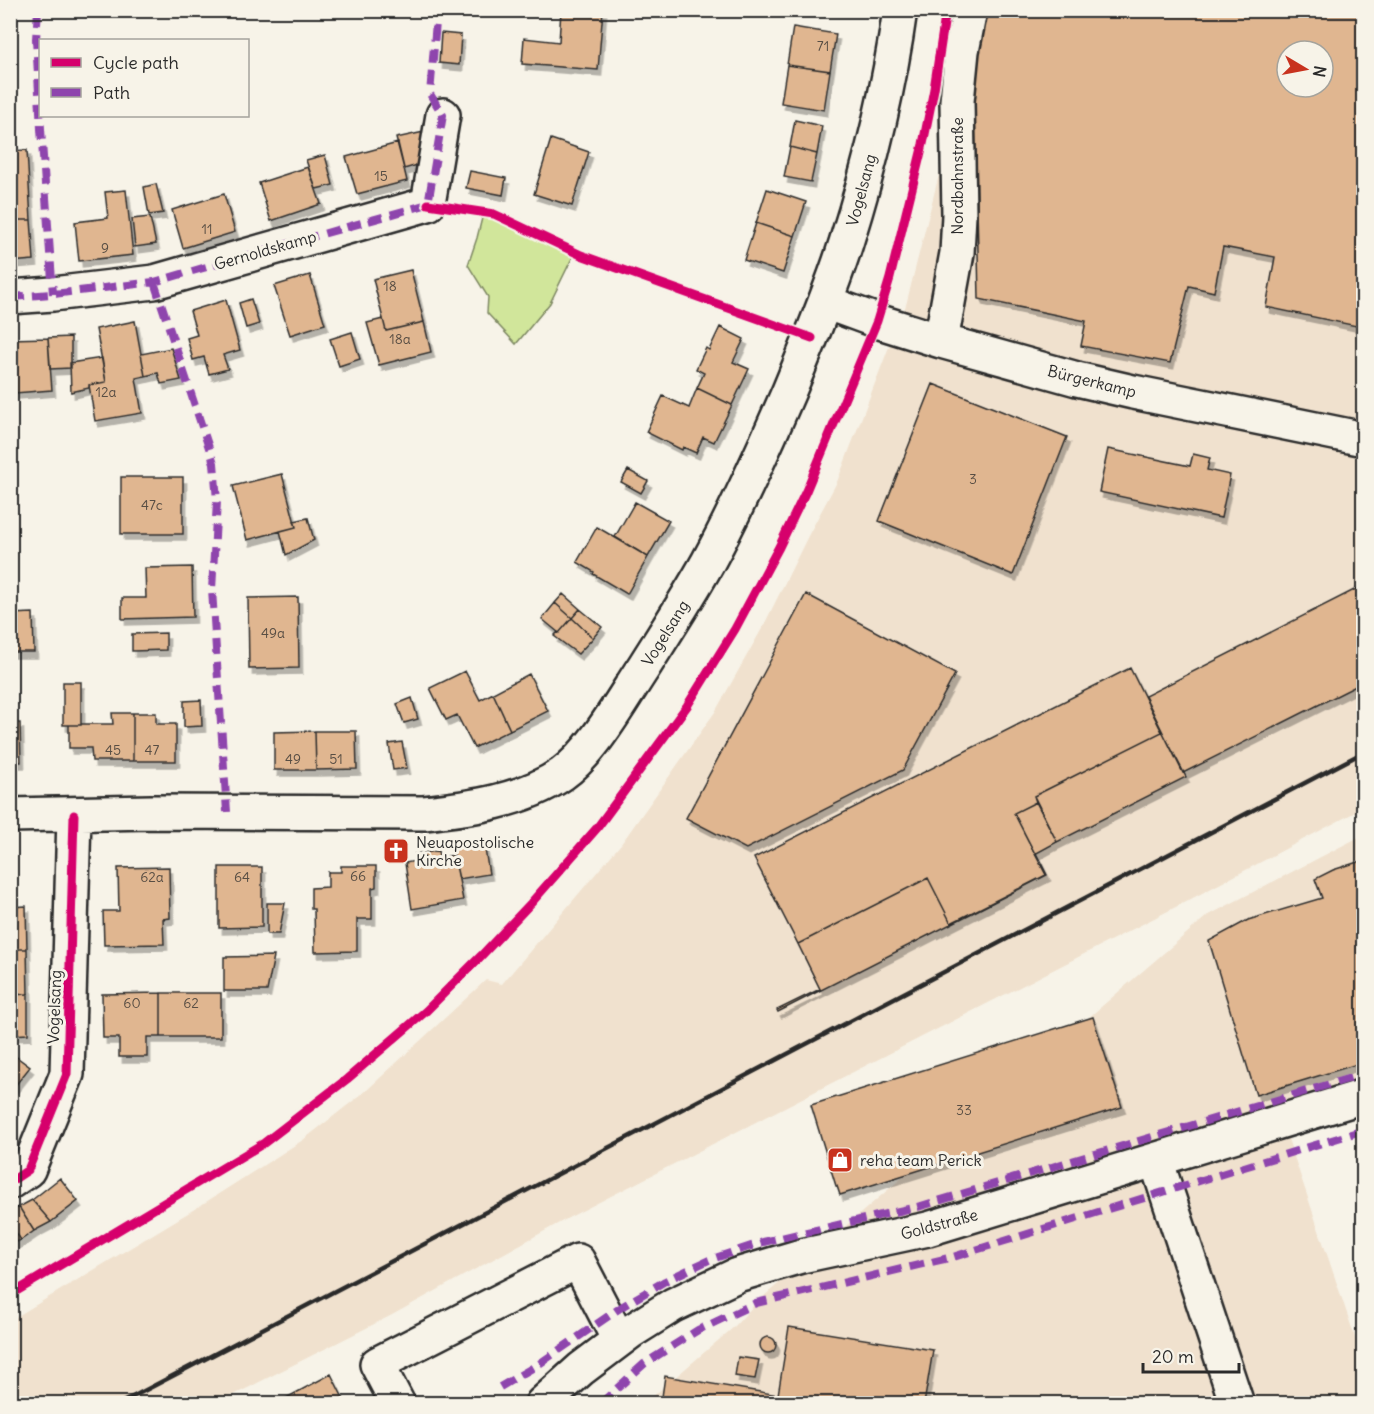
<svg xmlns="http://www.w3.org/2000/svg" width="1374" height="1414" font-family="Delius,sans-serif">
<defs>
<filter id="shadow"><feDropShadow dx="3.5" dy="6" stdDeviation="0" flood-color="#0004"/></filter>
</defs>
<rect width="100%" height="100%" fill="#f7f3e8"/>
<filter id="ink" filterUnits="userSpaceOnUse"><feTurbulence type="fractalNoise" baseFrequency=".0167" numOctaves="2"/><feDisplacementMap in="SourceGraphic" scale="12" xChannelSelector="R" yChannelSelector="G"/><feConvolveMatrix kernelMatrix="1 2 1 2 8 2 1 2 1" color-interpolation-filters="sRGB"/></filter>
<g filter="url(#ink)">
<path fill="#f0e1ce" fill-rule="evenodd" d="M966,11h397v797l-193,102 -600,307 -178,98 -174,88 -207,1v-84l187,-113 105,-67 64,-50 119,-110 16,4 119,-140 94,-132 49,-87 44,-89 29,-54 50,-130 19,-47 40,-158zM1287,51h36v36h-36z
M1363,835v254l-83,26 83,246v42l-719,1 90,-77 22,-24 451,-387z"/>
<path fill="#d1e69b" stroke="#7e8863" stroke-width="1.5" d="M483,214l11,2 80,38 -24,49 -34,41 -29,-31 1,-16 -20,-32 9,-27z"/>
<path fill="#e0b690" stroke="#2b2b2b" stroke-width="1.5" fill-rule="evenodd" filter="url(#shadow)" d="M561,10h42l-5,60 -76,-6 2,-26 35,4z
M986,10h378v311l-3,6 -95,-20 9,-50 -52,-10 -9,45 -25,-6 -19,77 -89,-17 5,-25 -107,-22 -5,-232zM1287,51h36v36h-36z
M793,27l43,7 -6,37 -43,-6z
M441,33l20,2 -2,30 -20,-2z
M787,65l43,6 -6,39 -43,-7z
M795,120l27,6 -5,28 -27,-7z
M424,132l-3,32 -17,5 -8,-31z
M551,139l38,13 -17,54 -38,-12z
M398,143l9,38 -50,13 -11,-37z
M790,147l27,7 -6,28 -27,-5z
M27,150l4,70h-21v-69z
M325,155l8,30 -17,4 -10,-29z
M308,167l13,37 -50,17 -12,-38z
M470,171l36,7 -3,17 -37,-7z
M156,184l7,29 -14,2 -5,-28z
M767,189l39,13 -11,34 -39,-13z
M126,190l7,65 -54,6 -4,-39 33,-4 -3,-26z
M224,194l11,38 -52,16 -11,-38z
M150,217l6,27 -21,3 -3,-28z
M10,220h21l3,40 -24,2z
M756,223l39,13 -12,37 -39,-13z
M411,270l13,52 -38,9 -13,-52z
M310,275l15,49 -35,11 -16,-49z
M251,299l8,25 -13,4 -7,-25z
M226,300l14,50 -17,5 5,14 -19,5 -5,-17 -11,3 -6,-22 10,-3 -7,-24z
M383,319l3,12 38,-9 7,30 -52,13 -12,-42z
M135,321l10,55 -9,2 6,35 -47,8 -6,-36 17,-3 -10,-53z
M720,327l24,12 -11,23 16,7 -17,36 -35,-17 7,-15 -8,-4 10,-21 3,2z
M352,332l8,27 -21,7 -9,-27z
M71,337v31l-21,1 -2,-31z
M48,338l4,52 -37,3 -5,-54z
M171,348l10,32 -20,4 -3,-11 -13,3 -4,-22z
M102,358l4,24 -17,3v3l-18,4 -1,-29z
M933,384l134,53 -54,138 -134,-54z
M697,388l35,17 -18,37 -11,-5 -7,16 -13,-6 -1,3 -36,-18 17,-36 26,12z
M1108,449l82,17 3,-12 17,4 -3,12 23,5 -9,43 -122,-26z
M628,470l20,11 -7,12 -20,-11z
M282,474l14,53 -49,13 -14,-54z
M121,477h62v57h-62z
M635,502l34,19 -21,36 -33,-20z
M308,518l6,22 -28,15 -6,-24 16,-4 -2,-6z
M597,527l51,30 -21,37 -34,-20 1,-2 -17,-10z
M192,567l1,50 -71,2v-21h24l-1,-30z
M1364,585v97l-181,91 -38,-77z
M563,594l17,15 -8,9 -17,-15z
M806,594l149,80 -52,96 -157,79 -60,-31z
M298,597l1,71 -50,1 -1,-71z
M555,603l17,15 -13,15 -17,-14z
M580,609l22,18 -9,11 -21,-20z
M33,613l1,39h-24v-38z
M572,618l21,20 -15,16 -24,-18 4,-4 1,1z
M166,633v17l-34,1v-17z
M1130,668l32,64 -128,64 2,6 -22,11 32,62 -95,48 -23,-45 -130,66 -44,-86z
M465,671l15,29 13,-7 17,37 -36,18 -17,-33 -11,5 -16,-32z
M529,674l19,37 -38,19 -17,-37z
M63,682h18v43h-18z
M1144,696l42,81 -129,65 -23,-46 128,-64z
M412,698l6,21 -14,4 -7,-19z
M201,700l1,26 -18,1v-26z
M112,713h21v48h-41l-1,-13h-22v-23h12v-1h32z
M133,713h23v11h20v37h-43z
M10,723h10l1,39h-11z
M315,731l1,39h-42v-38z
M315,731h41l1,38 -41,1z
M402,742l5,26 -14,2 -4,-26z
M1036,802l21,40 -22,12 -21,-41z
M484,843l5,31 -30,5 -7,-31z
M438,851l1,7 15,-3 9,45 -51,9 -7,-46 11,-2 -1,-7z
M1036,853l11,22 -269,137 -1,-2 43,-21 -22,-45 130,-66 23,45 95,-48 -11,-21z
M1364,860v202l-108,33 -47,-154 39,-21 74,-22 -7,-19 18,-9z
M341,866h35v21l-4,1v31h-15v32l-42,1 -1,-43h-3v-21l17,-1v-15h13z
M169,867l1,51 -7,1 1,25 -60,1 -1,-34h16l-1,-43z
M219,867h43v60l-43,1z
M267,903h18l-6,31h-12z
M26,906l1,43h-17v-42z
M10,949h17l1,45 -18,1z
M274,956l-7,35h-43v-34z
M161,993h60v44h-60z
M161,993v44h-14v20h-28v-19h-16l-1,-44z
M28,994v40l-18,1v-40z
M1093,1017l29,90 -282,88 -3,-9h-1l-25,-81z
M10,1052l20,15 -20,25z
M60,1178l18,23 -27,21 -19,-22z
M32,1200l19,22 -17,9 -15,-24z
M19,1207l15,24 -13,9 -11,-16v-12z
M10,1224l11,16 -11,5z
M789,1327l144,23 -9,54h-263l4,-28 113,19z
M760 1345a8 8 0 1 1 16 0a8 8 0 1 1-16 0Z
M738,1357l21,3 -4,19 -20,-3z
M331,1374l15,30h-71z"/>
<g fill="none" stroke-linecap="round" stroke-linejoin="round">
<g stroke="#2b2b2b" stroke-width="38">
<path id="minor" d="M10,297l43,-3 101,-12 274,-78 15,-89
M825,302l52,19 64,20 136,38 56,13 231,47
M941,341l16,-88 2,-38 -2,-114 5,-50 8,-41
M10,815l141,-3 273,1c46,-5 99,-12 138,-39 32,-23 59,-73 81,-106 22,-35 45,-70 65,-106 30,-55 56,-113 81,-171 20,-49 41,-97 57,-148 24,-76 43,-154 54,-233
M1156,1160l81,244
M10,1182l18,-12 39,-96 7,-259
M398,1404l-21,-40 201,-103 41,79
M542,1404l39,-35 49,-37 43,-27 64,-30 64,-19 127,-27 436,-133"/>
</g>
<use href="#minor" stroke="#f7f3e8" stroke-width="33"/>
<path stroke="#2b2b2b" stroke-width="4.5" d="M119,1404l1245,-652"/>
<path stroke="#8e44ad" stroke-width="8" stroke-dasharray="15 8" stroke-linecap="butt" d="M38,10l-2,29 5,90 12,165
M154,282l60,181 3,38 -5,89 15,222
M10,297l43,-3 101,-12 274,-78 15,-89 -13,-21 7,-84
M500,1387l39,-23 84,-58 42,-25 44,-21 54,-18 158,-36 443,-132
M600,1404l44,-40 54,-34 58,-27 197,-46 411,-127"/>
<g stroke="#f7f3e8" stroke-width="13">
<path id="cycleway" d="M428,204l66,10 87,41 231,83
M10,1182l18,-12 39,-96 7,-259
M10,1295l254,-152 83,-64 79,-68 55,-55 50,-53 66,-75 90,-122 48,-77 44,-82 27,-56 71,-170 13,-43 33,-134 11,-55 12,-79"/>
</g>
<use href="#cycleway" stroke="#d6006c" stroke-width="9"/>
</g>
</g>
<defs>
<g id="church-square" transform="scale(1.35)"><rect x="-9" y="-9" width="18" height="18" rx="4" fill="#c8321e" stroke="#f7f3e8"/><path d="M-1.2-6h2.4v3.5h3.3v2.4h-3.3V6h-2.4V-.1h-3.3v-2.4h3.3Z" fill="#fff"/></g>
<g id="shop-square" transform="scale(1.35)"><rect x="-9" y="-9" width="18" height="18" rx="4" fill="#c8321e" stroke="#f7f3e8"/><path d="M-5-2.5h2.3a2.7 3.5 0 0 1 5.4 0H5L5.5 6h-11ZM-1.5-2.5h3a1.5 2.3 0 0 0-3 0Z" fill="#fff"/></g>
</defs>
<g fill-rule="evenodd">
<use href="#church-square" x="396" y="851"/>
<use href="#shop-square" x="840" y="1160"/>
</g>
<g text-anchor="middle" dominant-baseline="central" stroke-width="6" stroke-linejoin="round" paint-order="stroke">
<g font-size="14" fill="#584e44">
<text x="823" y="46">71</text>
<text x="381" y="176">15</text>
<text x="207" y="229">11</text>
<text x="105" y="248">9</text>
<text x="390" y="286">18</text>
<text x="400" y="339">18a</text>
<text x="106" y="392">12a</text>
<text x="973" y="479">3</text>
<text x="152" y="505">47c</text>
<text x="273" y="633">49a</text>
<text x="113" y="750">45</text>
<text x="152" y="750">47</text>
<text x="293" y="759">49</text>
<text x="336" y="759">51</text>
<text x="358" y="876">66</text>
<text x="152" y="877">62a</text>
<text x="242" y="877">64</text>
<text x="132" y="1003">60</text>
<text x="191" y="1003">62</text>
<text x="964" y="1110">33</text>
</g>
<g font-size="16" fill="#2b2b2b" stroke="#f7f3e8">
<text transform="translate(957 176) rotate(-90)">Nordbahnstraße</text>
<text transform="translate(861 190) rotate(-75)">Vogelsang</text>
<text transform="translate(265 250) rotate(-16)">Gernoldskamp</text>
<text transform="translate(1092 381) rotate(14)">Bürgerkamp</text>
<text transform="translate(665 633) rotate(-58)">Vogelsang</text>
<text transform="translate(54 1007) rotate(-88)">Vogelsang</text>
<text transform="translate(939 1224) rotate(-15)">Goldstraße</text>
</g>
<g font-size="16" fill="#2b2b2b" stroke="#f7f3e8" text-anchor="start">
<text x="416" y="842">Neuapostolische<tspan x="416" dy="18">Kirche</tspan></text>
<text x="860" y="1160">reha team Perick</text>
</g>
</g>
<rect width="1374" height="1414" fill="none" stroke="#f7f3e8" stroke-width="36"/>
<rect x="18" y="18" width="1338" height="1378" fill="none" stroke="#2b2b2b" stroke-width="2" filter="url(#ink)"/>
<rect x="39" y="39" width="210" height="78" fill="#f7f3e8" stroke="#a5a39c" stroke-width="1.5"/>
<rect x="51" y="58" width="30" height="9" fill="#d6006c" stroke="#a5a39c" stroke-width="1.5"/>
<text x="93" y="69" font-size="18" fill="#2b2b2b">Cycle path</text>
<rect x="51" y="88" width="30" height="9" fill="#8e44ad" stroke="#a5a39c" stroke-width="1.5"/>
<text x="93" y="99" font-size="18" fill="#2b2b2b">Path</text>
<g transform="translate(1305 69) rotate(100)"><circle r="28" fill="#f7f3e8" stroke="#a5a39c" stroke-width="1.5"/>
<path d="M0-4.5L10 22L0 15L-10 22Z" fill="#c8321e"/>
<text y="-9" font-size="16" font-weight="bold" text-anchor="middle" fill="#2b2b2b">N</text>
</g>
<path d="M1143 1363v9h96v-9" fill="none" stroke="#2b2b2b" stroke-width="3"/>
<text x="1152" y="1363" font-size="18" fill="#2b2b2b" stroke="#f7f3e8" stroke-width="4.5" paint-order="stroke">20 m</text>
</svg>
